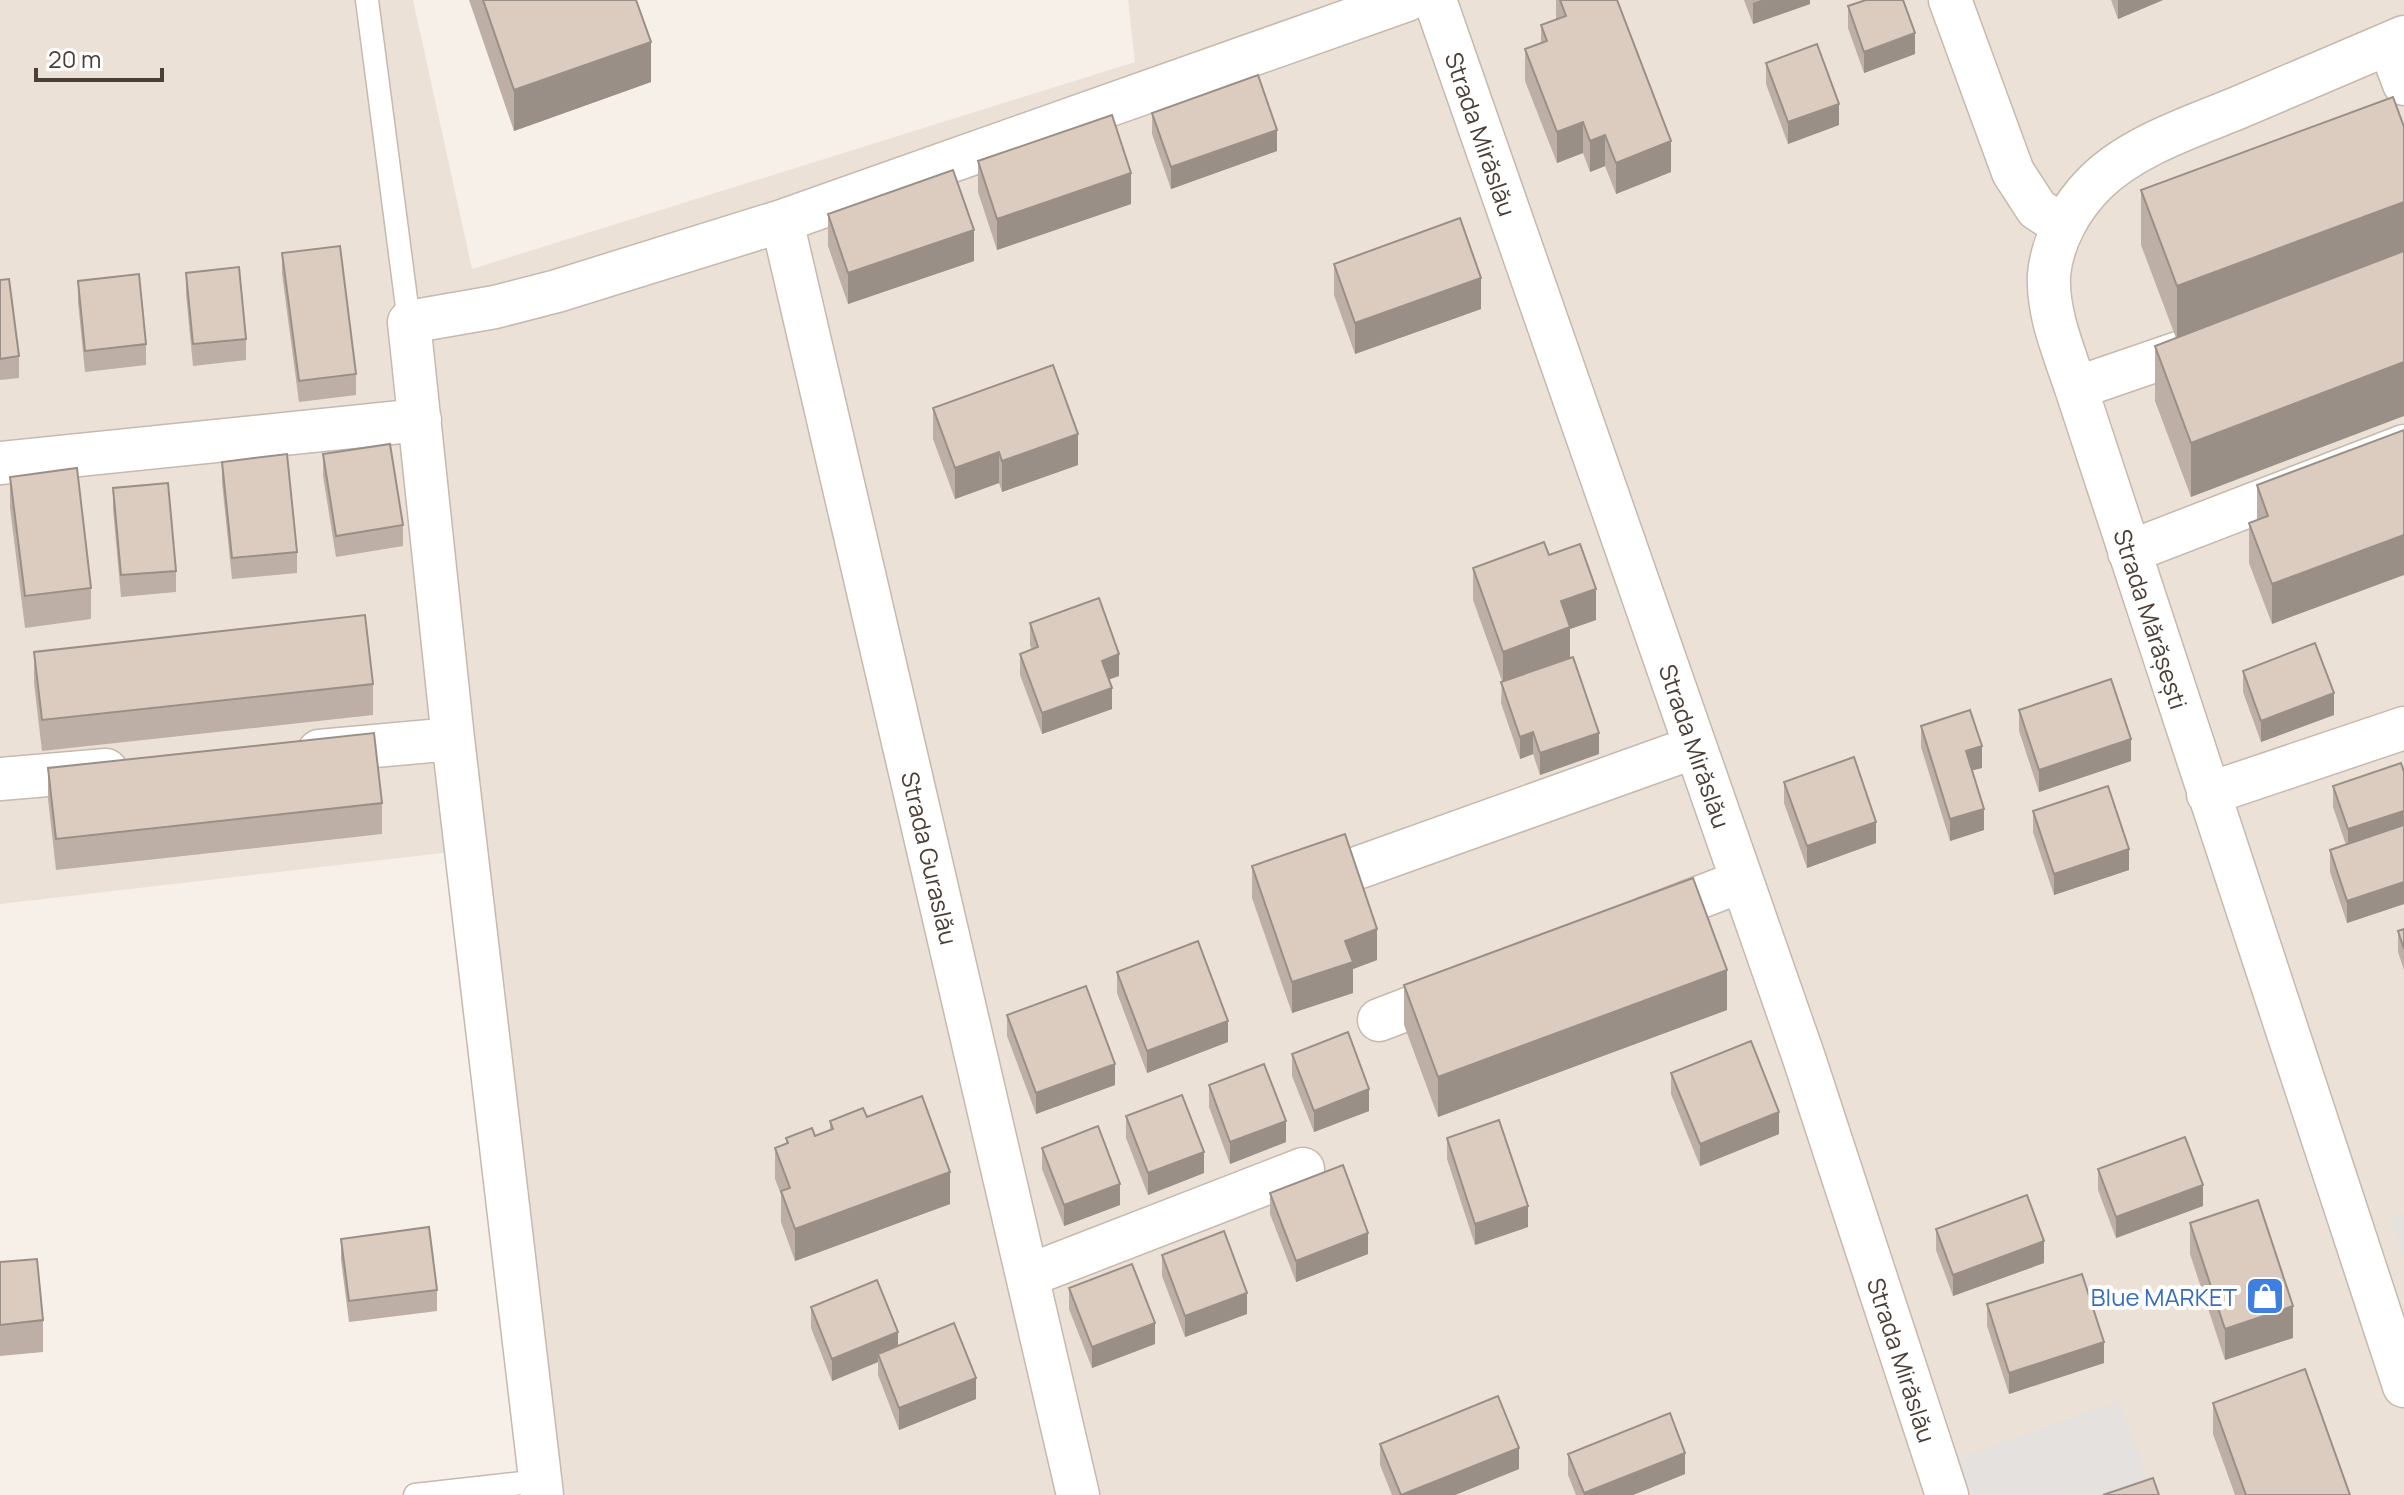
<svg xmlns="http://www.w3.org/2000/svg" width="2404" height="1495" font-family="Manrope,sans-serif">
<rect width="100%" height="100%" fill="#f6f0e9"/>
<path fill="#ebe1d7" d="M0,0h413l59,269 663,-207 -7,-62h1276v1495h-1882l-71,-643 -451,52z"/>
<path fill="#e4e1de" d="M2404,1214v45l-13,-40z
M2120,1401l33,93 -192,1 -12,-34z"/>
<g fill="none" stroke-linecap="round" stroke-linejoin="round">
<g stroke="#c6b9ad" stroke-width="25">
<path id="service" d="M367,0l42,322
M415,1495l125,-14"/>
</g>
<g stroke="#c6b9ad" stroke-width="45">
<path id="minor" d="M1435,0l369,1058 143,437
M1950,0l63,172 24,37 26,17
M2404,37c-56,24 -113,48 -169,72 -47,19 -104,38 -140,74 -24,24 -43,58 -46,92 -2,38 15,77 27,113l328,998
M2389,44l15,40
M782,221l296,1274
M2076,388l134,-46
M0,463l420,-43
M2129,552l275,-106
M319,751l134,-12
M0,779l106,-9
M2208,794l196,-66
M1360,867l335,-120
M1646,918l96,-37
M1379,1020l78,-30
M1027,1276l276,-107
M542,1495l-89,-756 -44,-417 86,-15 62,-16 225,-70 625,-221"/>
</g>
<use href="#service" stroke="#fff" stroke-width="22"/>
<use href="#minor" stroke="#fff" stroke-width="42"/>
</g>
<path fill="#bdafa5" d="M469,0h167l15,82 -137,49z
M1556,0h61l54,172 -55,22 -11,-28 -15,6 -7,-19 -26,10 -32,-82v-32l16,-6v-18l15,-6z
M1744,0h66v4l-57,20z
M2111,0h52l-45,19z
M1848,6l67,48 -51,19 -16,-45z
M1766,63l73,62 -51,19 -22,-60z
M2393,97l-202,400 -36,-96v-55l21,-8 -35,-93v-55z
M1152,113l125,38 -106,38 -19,-55z
M978,161l153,43 -134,46 -19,-58z
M828,214l146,47 -126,43 -20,-58z
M282,253l74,121v21l-57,7 -17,-128z
M1334,264l147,45 -126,45 -21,-59z
M186,273l60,66v21l-53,6 -7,-72z
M0,280l19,76v22l-19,2z
M78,281l68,63v21l-61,7 -7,-70z
M933,408l145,57 -76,27 -3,-9 -44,16 -22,-60z
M2404,430l-132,194 -23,-61v-40l8,-3v-35z
M323,454l80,71v21l-67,11 -13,-81z
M222,462l75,90v21l-65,6 -10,-96z
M10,477l81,111v31l-66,9 -15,-120z
M113,488l63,83v21l-55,5 -8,-88z
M1549,555l47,65 -26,9v29l29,96 -59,21 -7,-21 -13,5 -19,-56 1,-22 -29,-81v-32z
M1030,623l89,53 -10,3 3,30 -70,25 -22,-59v-21l12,-4 -2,-5z
M34,652l339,32v31l-331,36 -8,-68z
M2243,671l91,44 -73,27 -18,-50z
M2019,710l112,51 -92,31 -20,-61z
M1921,726l61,42 -10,2 12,60 -34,11 -29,-94z
M48,768l334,35v31l-326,36 -8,-71z
M2404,772v132l-57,19 -17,-51v-22l16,-5 -13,-38v-21z
M1784,782l92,61 -69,25 -23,-65z
M2033,811l96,59 -75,25 -21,-63z
M1252,866l125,94 -24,9v24l-61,20 -40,-115z
M2404,929v41l-6,-18v-21z
M1117,972l111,70 -81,31 -30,-80z
M1404,985l323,25 -289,107 -34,-92z
M1007,1015l108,70 -79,29 -29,-78z
M1292,1054l77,57 -55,21 -22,-56z
M1671,1073l108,61 -79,32 -29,-72z
M1209,1085l77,57 -56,22 -21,-57z
M1126,1116l78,57 -56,22 -22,-57z
M867,1117l83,87 -155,57 -14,-39v-28l-6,-15v-31l11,-4v-6l29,-2 15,-6v-9z
M1447,1138l81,89 -53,18 -28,-86z
M1042,1148l78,57 -56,21 -22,-57z
M2098,1169l105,37 -87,32 -18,-48z
M1270,1193l98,61 -72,28 -26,-68z
M2190,1223l103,115 -68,22 -35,-106z
M1936,1229l108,34 -91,33 -17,-46z
M341,1239l96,51v21l-88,11 -8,-62z
M1162,1255l85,59 -62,23 -23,-61z
M0,1262l43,58v32l-43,4z
M1069,1288l86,56 -63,24 -23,-59z
M1987,1304l117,59 -95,31 -22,-68z
M811,1307l87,39 78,53 -77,31 -21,-55v-13l-46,19 -21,-53z
M2213,1403l137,92h-115l-22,-61z
M1380,1444l139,25 -64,26h-63l-12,-30z
M1568,1454l117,20 -52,21h-57l-8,-20z"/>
<path fill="#9a8f86" d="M1761,0h49v4l-57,20v-21z
M2118,0h45l-45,19z
M1915,33v21l-51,19v-21z
M651,42v40l-137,49v-41z
M1839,104v21l-51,19v-22z
M1583,122v31l-26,10v-31z
M1277,130v21l-106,38v-22z
M1605,135v31l-15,6v-31z
M1671,141v31l-55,22v-31z
M1131,173v31l-134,46v-31z
M2404,202v54l-227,85v-55z
M974,230v31l-126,43v-31z
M1481,278v31l-126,45v-31z
M2404,362v54l-213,81v-54z
M1078,434v31l-76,27v-31z
M999,452v31l-44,16v-31z
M2404,535v40l-132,49v-40z
M1596,589v31l-26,9v30l-67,24v-31l58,-51z
M1119,654v22l-17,6v-21z
M1112,688v21l-70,25v-21z
M2334,693v22l-73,27v-21z
M1533,732v22l-13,5v-22z
M1599,733v21l-59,21v-22z
M2131,739v22l-92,31v-22z
M1982,746v22l-16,4v-21z
M1984,809v21l-34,11v-22z
M2404,811v21l-56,19v-22z
M1876,822v21l-69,25v-22z
M2129,849v21l-75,25v-21z
M2404,882v22l-57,19v-22z
M1377,929v31l-24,9v24l-61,20v-31l53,-41z
M1727,970v40l-289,107v-40z
M1228,1021v21l-81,31v-22z
M1115,1064v21l-79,29v-21z
M1369,1089v22l-55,21v-21z
M1779,1112v22l-79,32v-22z
M1286,1121v21l-56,22v-22z
M1204,1152v21l-56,22v-22z
M950,1172v32l-155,57v-32z
M1120,1184v21l-56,21v-21z
M2203,1185v21l-87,32v-21z
M1528,1206v21l-53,18v-21z
M1368,1233v21l-72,28v-21z
M2044,1241v22l-91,33v-21z
M1247,1293v21l-62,23v-21z
M2293,1306v32l-68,22v-31z
M1155,1323v21l-63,24v-21z
M898,1332v22h-20v8l-46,19v-22z
M2104,1342v21l-95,31v-21z
M976,1378v21l-77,31v-22z
M1519,1448v21l-64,26h-53z
M1685,1453v21l-52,21h-49v-2z"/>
<path fill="#dcccc0" stroke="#9a8f86" stroke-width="2" d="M483,0h153l15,42 -137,48z
M1560,0h57l54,141 -55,22 -11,-28 -15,6 -7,-19 -26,10 -32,-83 22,-8 -6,-16 25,-9z
M1866,0h37l12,33 -51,19 -16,-46z
M1817,44l22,60 -51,18 -22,-59z
M1258,75l19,55 -106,37 -19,-54z
M2393,97l11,30v75l-227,84 -36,-96z
M1112,115l19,58 -134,46 -19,-58z
M953,170l21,60 -126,43 -20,-59z
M1460,218l21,60 -126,45 -21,-59z
M340,246l16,128 -57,7 -17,-128z
M2404,251v111l-213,81 -36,-97z
M239,267l7,72 -53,5 -7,-71z
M139,274l7,70 -61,7 -7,-70z
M9,279l10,77 -19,3v-79z
M1053,365l25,69 -76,27 -3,-9 -44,16 -22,-60z
M2404,430v105l-132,49 -23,-61 19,-7 -11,-31z
M390,444l13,81 -67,11 -13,-82z
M287,454l10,98 -65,6 -10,-96z
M77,468l14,120 -66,8 -15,-119z
M168,483l8,88 -55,4 -8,-87z
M1544,542l5,13 31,-11 16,45 -35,12 9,26 -67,25 -30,-84z
M1099,598l20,56 -17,7 10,27 -70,25 -22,-59 18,-7 -8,-24z
M365,615l8,69 -331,36 -8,-68z
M2315,643l19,50 -73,28 -18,-50z
M1573,657l26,76 -59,20 -7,-21 -13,5 -19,-55z
M2111,679l20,60 -92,31 -20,-60z
M1970,710l12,36 -16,5 18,58 -34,10 -29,-93z
M374,733l8,70 -326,36 -8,-71z
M1854,757l22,65 -69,24 -23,-64z
M2401,763l3,9v39l-56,18 -15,-43z
M2108,786l21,63 -75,25 -21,-63z
M2404,825v57l-57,19 -17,-51z
M1345,834l32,95 -32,12 8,21 -61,20 -40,-116z
M1693,878l34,92 -289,107 -34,-92z
M2404,929v20l-6,-18z
M1198,941l30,80 -81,30 -30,-79z
M1086,986l29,78 -79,29 -29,-78z
M1348,1032l21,57 -55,22 -22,-57z
M1751,1041l28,71 -79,32 -29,-71z
M1264,1064l22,57 -56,21 -21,-57z
M1182,1095l22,57 -56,21 -22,-57z
M922,1096l28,76 -155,57 -14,-38 9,-3 -15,-40 13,-5 -2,-5 26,-10 3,8 18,-7 -3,-8 33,-13 4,9z
M1499,1120l29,86 -53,18 -28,-86z
M1098,1126l22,58 -56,21 -22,-57z
M2185,1137l18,48 -87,32 -18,-48z
M1343,1165l25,68 -72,28 -26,-68z
M2027,1195l17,46 -91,34 -17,-46z
M2258,1200l35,106 -68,23 -35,-106z
M429,1227l8,63 -88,11 -8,-62z
M1224,1231l23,62 -62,23 -23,-61z
M37,1259l6,61 -43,5v-63z
M1132,1264l23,59 -63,24 -23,-59z
M2082,1274l22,68 -95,31 -22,-69z
M877,1280l21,52 -66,27 -21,-52z
M954,1323l22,55 -77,30 -21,-54z
M2305,1369l45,126h-104l-33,-92z
M1498,1396l21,52 -118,47 -21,-51z
M1670,1413l15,40 -101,40 -16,-39z
M2153,1478l6,17h-56z"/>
<defs>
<g id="shop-square" transform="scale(2)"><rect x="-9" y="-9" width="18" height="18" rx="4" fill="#3f7fe0" stroke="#fff"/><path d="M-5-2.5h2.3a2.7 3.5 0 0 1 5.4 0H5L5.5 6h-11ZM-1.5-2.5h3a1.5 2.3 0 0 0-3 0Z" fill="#fff"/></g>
</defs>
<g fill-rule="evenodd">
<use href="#shop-square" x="2265" y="1296"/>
</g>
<g text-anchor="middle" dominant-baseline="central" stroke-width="8" stroke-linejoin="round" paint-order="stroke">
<g font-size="24" fill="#4b3f36" stroke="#fff">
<text transform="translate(1481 134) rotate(71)">Strada Mirăslău</text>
<text transform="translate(2151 619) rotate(72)">Strada Mărășești</text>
<text transform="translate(1695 746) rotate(71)">Strada Mirăslău</text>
<text transform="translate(930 858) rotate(77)">Strada Guraslău</text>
<text transform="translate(1902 1360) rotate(72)">Strada Mirăslău</text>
</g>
<g font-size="24" fill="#366cbe" stroke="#fff" text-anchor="end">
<text x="2237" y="1296">Blue MARKET</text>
</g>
</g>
<path d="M36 68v12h126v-12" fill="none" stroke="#4b3f36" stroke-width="4"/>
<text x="48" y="68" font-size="24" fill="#4b3f36" stroke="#ffffff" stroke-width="6" paint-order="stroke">20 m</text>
</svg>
